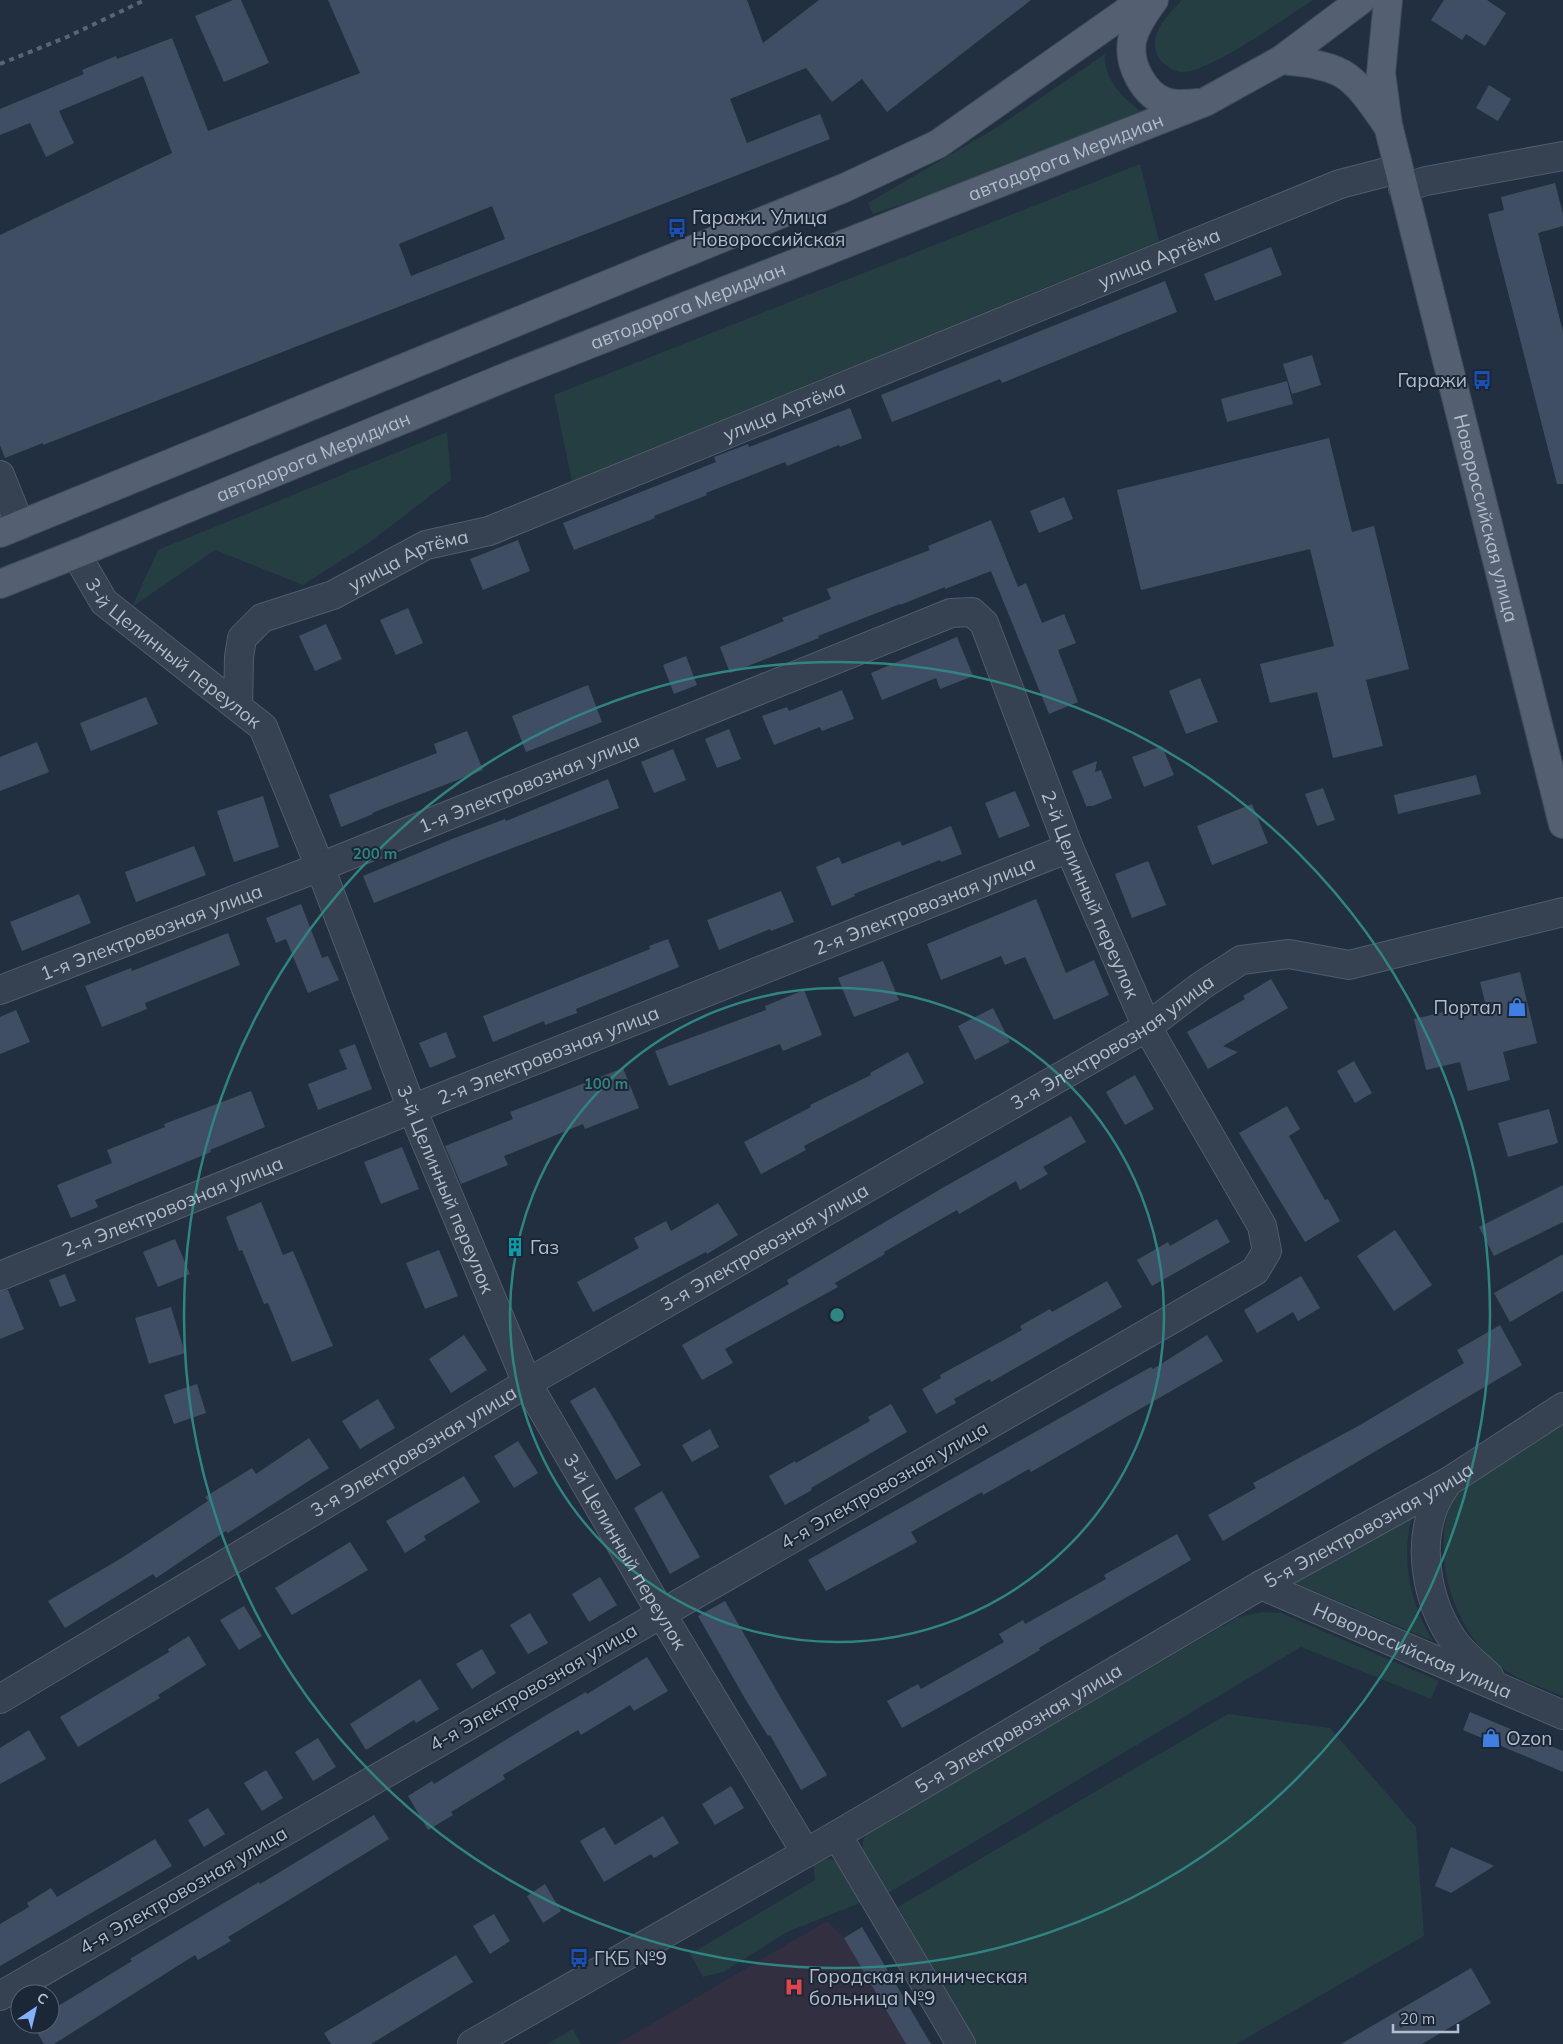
<svg xmlns="http://www.w3.org/2000/svg" width="1563" height="2044" font-family="Mulish,sans-serif">
<rect width="100%" height="100%" fill="#222f41"/>
<path fill="#322f41" d="M827,1921l17,17 62,106h-289z"/>
<path fill="#243e42" d="M1182,0h131c-25,16 -104,73 -131,72 -10,0 -23,-10 -26,-20 -6,-21 13,-38 26,-52z
M1105,54c-2,24 17,43 35,57l-124,54 -143,49 -5,-11 131,-77z
M1140,164l19,77 -587,240 -18,-86z
M447,432l4,48 -81,62 -67,43 -88,-35 -83,57 26,-57z
M1563,1425v271c-21,-9 -44,-15 -62,-29 -41,-32 -61,-85 -57,-135 2,-16 5,-31 15,-43 11,-12 28,-19 41,-27 21,-12 42,-24 63,-37z
M1413,1513c-13,44 -4,89 20,128l-138,-58z
M1262,1612l19,1 158,68 -8,18 -130,-52 -416,248c-10,-17 -33,-44 -17,-63l370,-215z
M1228,1714l102,14 86,99 8,109 -188,108h-261l-77,-137z
M827,1858l8,2 5,5 25,36 -78,31 -64,40 -20,5 -13,-23 125,-74 -2,-17z
M573,2029l8,15h-34z"/>
<path fill="#404e64" fill-rule="evenodd" d="M233,0h8l28,63 -45,19 -29,-66z
M328,0h419l16,43 56,-43h212l-144,112 -25,-33 -30,23 -26,-34 -76,31 17,44 73,-29 10,25 -787,306v-2l-38,15 -5,-13v-210l172,-82 -29,-77 -84,35 15,32 -28,14 -16,-34 -30,12v-26l84,-35 -2,-4 34,-14 1,3 55,-21 36,93 152,-58zM492,206l13,33 -94,37 -12,-32z
M1444,0h43l19,13 -21,33 -19,-12 -4,6 -31,-20z
M1489,85l22,14 -13,22 -22,-13z
M1555,183l8,31v12l-25,7 25,99v152h-6l-69,-270 16,-4 -3,-13z
M1271,247l11,28 -67,26 -11,-27z
M1165,281l12,31 -175,71 -2,-4 -108,43 -11,-27z
M1312,355l9,30 -29,9 -9,-30z
M1287,381l6,23 -66,18 -6,-23z
M850,408l12,30 -22,9 -1,-2 -52,21 -2,-4 -79,31 1,2 -53,21 1,2 -81,32 -11,-27 153,-61 -2,-5 34,-13 1,3z
M1329,438l23,94 22,-6 35,143 -43,11 17,66 -50,12 -16,-66 -47,11 -10,-39 74,-18 -24,-97 -169,41 -24,-100z
M1064,497l9,22 -34,14 -9,-22z
M991,520l27,67 8,-4 16,40 22,-9 12,29 -18,7 20,52 -29,12 -58,-143 -46,18v-2l-45,18v-1l-82,32 1,2 -89,35 -10,-26 64,-26 -2,-3 49,-19 -4,-10 103,-39 -2,-4z
M518,540l12,31 -47,19 -13,-31z
M408,608l15,35 -27,12 -16,-35z
M326,624l16,35 -27,12 -16,-35z
M957,637l16,39 -33,13 -4,-11 -54,22 -11,-27z
M686,656l11,29 -23,9 -11,-29z
M1200,678l18,44 -32,12 -17,-43z
M588,685l14,37 -76,30 -14,-36z
M842,690l12,29 -32,12 -2,-4 -46,18 -12,-29 25,-9 2,4z
M146,697l12,27 -67,27 -11,-28z
M729,729l12,30 -24,9 -12,-29z
M467,731l16,39 -111,43 1,1 -32,13 -12,-32 108,-42 -3,-9z
M37,742l12,30 -49,19v-34z
M1162,746l12,29 -30,12 -12,-30z
M673,749l13,31 -32,13 -13,-31z
M1097,761l-2,11 6,-2 11,28 -19,8h-6v2l-15,-37z
M1476,775l5,19 -83,20 -4,-19z
M608,779l11,29 -138,52 -107,43 -11,-27 89,-37 53,-20 1,2z
M1323,788l12,32 -18,6 -12,-32z
M1015,791l15,35 -31,12 -14,-35z
M263,796l16,51 -45,15 -17,-51z
M1252,804l16,39 -56,22 -15,-39z
M951,826l11,28 -21,8 -1,-2 -86,34 1,2 -23,10 -16,-39 23,-10 3,7 58,-23 2,5z
M194,846l12,29 -70,27 -11,-30z
M1148,861l18,44 -34,13 -17,-44z
M781,891l13,31 -23,9 -1,-2 -51,21 -12,-30z
M79,894l12,29 -69,28 -12,-29z
M1036,899l30,74 28,-13 15,35 -55,25 -29,-63 -20,8 -4,-9 -60,24 -14,-36z
M301,904l21,54 6,-2 11,24 -31,13 -22,-54 -10,4 -10,-25z
M228,933l12,32 -95,38 2,6 -45,18 -17,-41 46,-18 1,3z
M668,939l11,28 -103,42 1,4 -32,12 -1,-4 -51,21 -10,-26 167,-67 -1,-3z
M883,961l16,39 -45,17 -16,-39z
M1520,972l17,71 -34,9 7,28 -42,11 -8,-29 -34,8 -12,-51 71,-17 -5,-20z
M1271,979l17,29 -65,38 15,6 -30,17 -21,-37 58,-33 -2,-3z
M804,990l18,45 -39,16 -3,-7 -111,42 -14,-35 111,-41 -1,-4z
M993,1008l17,34 -35,18 -17,-34z
M16,1010l14,32 -30,12v-37z
M446,1032l10,25 -26,11 -11,-25z
M355,1044l17,45 -54,21 -10,-26 39,-15 -8,-19z
M908,1052l16,31 -120,63 2,4 -45,24 -17,-32 67,-35 -1,-2 61,-30 -1,-2z
M1354,1061l18,32 -17,10 -18,-32z
M623,1068l16,40 -54,21 -2,-5 -79,32 4,9 -47,19 -16,-38 68,-27 -3,-7z
M1135,1075l19,34 -29,16 -19,-33z
M251,1091l14,36 -55,23 1,2 -116,48 3,7 -27,11 -14,-33 55,-22 -5,-13 58,-23 -1,-3z
M1287,1106l13,23 -11,7 36,64 3,-1 12,22 -35,21 -66,-109z
M1549,1109l9,34 -50,14 -10,-34z
M1071,1116l15,26 -43,25 5,7 -28,16 -4,-9 -57,33 -2,-4 -73,42 1,2 -50,29 3,4 -113,62 8,14 -31,17 -20,-35 107,-61 -2,-4 157,-93z
M402,1147l17,42 -38,15 -17,-42z
M1563,1185v37l-69,34 -15,-29z
M261,1202l22,53 10,-4 40,95 -41,16 -24,-59 -4,1 -22,-54 -3,1 -13,-34z
M718,1203l20,32 -31,19 -1,-2 -113,60 -16,-30 62,-34 -5,-10 32,-17 5,10z
M1217,1219l13,23 -78,44 -15,-26 31,-18 2,4z
M1395,1230l37,55 -38,26 -37,-55z
M175,1239l15,35 -32,13 -15,-35z
M439,1250l19,46 -33,13 -19,-46z
M1563,1254v37l-53,31 -16,-29z
M65,1274l11,27 -16,6 -11,-27z
M1301,1276l19,32 -22,13 -5,-9 -36,21 -13,-23z
M1107,1281l15,26 -131,75 -1,-3 -36,20 2,4 -20,11 -14,-25 19,-11 -1,-3 82,-45 -2,-4 30,-17 2,3z
M8,1290l16,39 -24,10v-48z
M171,1307l14,46 -36,11 -14,-46z
M1500,1325l22,40 -299,176 -15,-26 48,-27 -3,-5 107,-58 104,-62 -7,-13z
M464,1335l23,35 -36,23 -22,-34z
M1207,1335l16,26 -192,111 -2,-3 -46,26 -1,-3 -71,40 6,10 -91,49 -18,-31 298,-168 45,-25 2,2z
M197,1384l9,29 -32,11 -10,-29z
M595,1387l46,78 -25,15 -46,-79z
M378,1399l17,29 -35,21 -18,-28z
M891,1404l16,28 -96,56 1,2 -27,15 -16,-29 26,-15 1,2 74,-42 -2,-4z
M710,1429l9,18 -27,15 -10,-17z
M309,1438l20,30 -101,65 -2,-2 -70,47 -3,-4 -88,54 -17,-27 72,-42 88,-58 -3,-4 47,-29 4,6z
M518,1441l20,32 -24,15 -20,-32z
M464,1476l16,26 -56,34 2,4 -21,13 -19,-32z
M662,1491l38,66 -30,17 -36,-66z
M1177,1534l14,26 -152,88 1,2 -39,23 -99,55 -15,-27 31,-17 3,5 83,-47 -5,-8 24,-14 2,4 81,-45 -2,-4z
M350,1542l18,28 -76,45 -17,-27z
M600,1577l17,28 -28,17 -17,-28z
M725,1601l57,99 45,75 -26,15 -31,-55 -2,1 -24,-39 -46,-81z
M244,1606l18,30 -23,14 -19,-30z
M530,1613l18,30 -20,11 -18,-29z
M189,1636l17,29 -48,30 2,3 -82,49 -18,-30 109,-65 -1,-3z
M482,1649l14,24 -24,16 -16,-25z
M647,1657l21,34 -34,20 -4,-6 -49,30 -3,-5 -75,45 2,4 -54,33 2,3 -25,15 -20,-34 24,-15 2,3 114,-70 38,-22 1,2z
M420,1679l19,30 -23,14 -2,-3 -48,30 -16,-26z
M1470,1712l93,39v21l-100,-42z
M29,1730l17,29 -46,25v-36z
M318,1738l18,29 -23,14 -18,-29z
M266,1770l17,28 -21,13 -18,-28z
M731,1786l13,22 -29,17 -13,-21z
M208,1808l17,26 -21,13 -16,-27z
M374,1815l15,24 -161,98 3,4 -33,19 -3,-5 -141,89h-10l-12,-20h18v-13l82,-50 -2,-2 25,-15 104,-62 1,2z
M663,1816l16,27 -25,15 -3,-4 -47,28 -24,-41 24,-14 11,18z
M155,1839l17,27 -172,100v-42l29,-17 -2,-4 24,-15 6,9z
M1451,1847l43,19 -43,27 -16,-7z
M545,1884l16,27 -18,12 -16,-27z
M494,1914l16,27 -20,13 -17,-28z
M862,1927l69,117h-25l-62,-106z
M456,1955l17,27 -102,62h-40l-7,-11z
M1471,1968l20,35 -69,41h-81z"/>
<g fill="none" stroke-linecap="round" stroke-linejoin="round">
<g stroke="#515c6b" stroke-width="30">
<g id="minor">
<path d="M1403,188l23,-7 137,-25"/>
<path d="M0,475l20,50"/>
<path id="s1" d="M76,554l28,48 159,125 57,140 92,242 115,274 134,230 145,240"/>
<path id="s2" d="M238,706l1,-49 3,-19 20,-20 71,-23 93,-50 63,-14 851,-347 58,-15"/>
<path id="s3" d="M0,990l320,-123 631,-254 21,-1 12,11 85,225 78,179 115,199 5,25 -12,20 -1255,725"/>
<path id="s4" d="M0,1276l412,-167 657,-261"/>
<path d="M1448,1482c-6,9 -12,17 -15,27 -16,43 -4,99 23,135 10,12 22,22 33,32"/>
<path id="s5" d="M1261,1585l302,130"/>
<path id="s6" d="M0,1699l527,-316 620,-356 54,-41 40,-26 48,-6 60,11 214,-53"/>
<path d="M837,1835l124,209"/>
<path id="s7" d="M472,2044l365,-209 424,-250 187,-103 115,-75"/>
</g>
</g>
<g stroke="#404a5a" stroke-width="30">
<g id="major">
<path d="M1154,0c-9,12 -19,26 -22,41 -4,23 12,54 34,61 10,3 22,2 32,1"/>
<path id="s8" d="M1388,0l-7,73 7,52 175,699"/>
<path d="M1281,60c21,2 43,4 62,14 18,11 32,34 44,51"/>
<path d="M0,533l844,-345 94,-44 205,-144"/>
<path id="s9" d="M0,584l76,-30 435,-179 694,-273 76,-42 80,-60"/>
</g>
</g>
<use href="#minor" stroke="#364151" stroke-width="28"/>
<use href="#major" stroke="#546071" stroke-width="28"/>
<path stroke="#586478" stroke-width="4" stroke-dasharray="5 5" stroke-linecap="butt" d="M0,64l67,-27 78,-37"/>
</g>
<g fill="none" stroke="#308481" stroke-width="2.5">
<circle cx="837" cy="1315" r="327"/>
<circle cx="837" cy="1315" r="653"/>
</g>
<defs>
<g id="bus-bare" transform="scale(1.5)"><path d="M-5-6H5V4H4V6H2V4H-2V6H-4V4H-5ZM-3.5-4V0h7V-4ZM-3.5 1.2v1.5H-2V1.2ZM2 1.2v1.5H3.5V1.2Z" fill="#1a4fb4" stroke="#1b2636" stroke-width="2.5" paint-order="stroke"/></g>
<g id="shop-bare" transform="scale(1.5)"><path d="M-5-2.5h2.3a2.7 3.5 0 0 1 5.4 0H5L5.5 6h-11ZM-1.5-2.5h3a1.5 2.3 0 0 0-3 0Z" fill="#3f7fe0" stroke="#1b2636" stroke-width="2.5" paint-order="stroke"/></g>
<g id="building-bare" transform="scale(1.5)"><path d="M-4-6H4V6H1V3H-1V6H-4ZM-2.5-4.3h1.7v1.8h-1.7ZM.8-4.3h1.7v1.8H.8ZM-2.5-1h1.7V.8h-1.7ZM.8-1h1.7V.8H.8Z" fill="#0f9aa8" stroke="#1b2636" stroke-width="2.5" paint-order="stroke"/></g>
<g id="hospital-bare" transform="scale(1.5)"><path d="M-5-5h3v3.5h4V-5h3V5h-3V1.5h-4V5h-3Z" fill="#e0444e" stroke="#1b2636" stroke-width="2.5" paint-order="stroke"/></g>
</defs>
<g fill-rule="evenodd">
<use href="#bus-bare" x="677" y="228"/>
<use href="#bus-bare" x="1482" y="380"/>
<use href="#shop-bare" x="1517" y="1007"/>
<use href="#building-bare" x="515" y="1247"/>
<use href="#shop-bare" x="1491" y="1738"/>
<use href="#bus-bare" x="579" y="1958"/>
<use href="#hospital-bare" x="794" y="1987"/>
</g>
<g text-anchor="middle" dominant-baseline="central" stroke-width="4" stroke-linejoin="round" paint-order="stroke">
<g font-size="19" fill="#b3bccb" stroke="#1b2636">
<text stroke="none"><textPath href="#s9" startOffset="1148">автодорога Меридиан</textPath></text>
<text stroke="none"><textPath href="#s2" startOffset="1065">улица Артёма</textPath></text>
<text stroke="none"><textPath href="#s9" startOffset="742">автодорога Меридиан</textPath></text>
<text stroke="none"><textPath href="#s2" startOffset="660">улица Артёма</textPath></text>
<text stroke="none"><textPath href="#s9" startOffset="338">автодорога Меридиан</textPath></text>
<text stroke="none"><textPath href="#s8" startOffset="531">Новороссийская улица</textPath></text>
<text stroke="none"><textPath href="#s2" startOffset="255">улица Артёма</textPath></text>
<text stroke="none"><textPath href="#s1" startOffset="141">3-й Целинный переулок</textPath></text>
<text stroke="none"><textPath href="#s3" startOffset="568">1-я Электровозная улица</textPath></text>
<text stroke="none"><textPath href="#s3" startOffset="1352">2-й Целинный переулок</textPath></text>
<text stroke="none"><textPath href="#s4" startOffset="996">2-я Электровозная улица</textPath></text>
<text stroke="none"><textPath href="#s3" startOffset="162">1-я Электровозная улица</textPath></text>
<text stroke="none"><textPath href="#s6" startOffset="1292">3-я Электровозная улица</textPath></text>
<text stroke="none"><textPath href="#s4" startOffset="591">2-я Электровозная улица</textPath></text>
<text stroke="none"><textPath href="#s1" startOffset="755">3-й Целинный переулок</textPath></text>
<text stroke="none"><textPath href="#s4" startOffset="186">2-я Электровозная улица</textPath></text>
<text stroke="none"><textPath href="#s6" startOffset="888">3-я Электровозная улица</textPath></text>
<text stroke="none"><textPath href="#s6" startOffset="482">3-я Электровозная улица</textPath></text>
<text transform="translate(884 1485) rotate(-30)">4-я Электровозная улица</text>
<text stroke="none"><textPath href="#s7" startOffset="1036">5-я Электровозная улица</textPath></text>
<text stroke="none"><textPath href="#s1" startOffset="1160">3-й Целинный переулок</textPath></text>
<text stroke="none"><textPath href="#s5" startOffset="165">Новороссийская улица</textPath></text>
<text transform="translate(533 1687) rotate(-30)">4-я Электровозная улица</text>
<text stroke="none"><textPath href="#s7" startOffset="631">5-я Электровозная улица</textPath></text>
<text transform="translate(183 1890) rotate(-30)">4-я Электровозная улица</text>
</g>
<g font-size="19" fill="#b3bccb" stroke="#1b2636" text-anchor="start">
<text x="692" y="217">Гаражи. Улица<tspan x="692" dy="22">Новороссийская</tspan></text>
<text x="1467" y="380" text-anchor="end">Гаражи</text>
<text x="1502" y="1007" text-anchor="end">Портал</text>
<text x="530" y="1247">Газ</text>
<text x="1506" y="1738">Ozon</text>
<text x="594" y="1958">ГКБ №9</text>
<text x="809" y="1976">Городская клиническая<tspan x="809" dy="22">больница №9</tspan></text>
</g>
</g>
<circle cx="837" cy="1315" r="8" fill="#308481" stroke="#1b2636" stroke-width="2.5"/>
<g font-size="15" text-anchor="middle" font-weight="bold" fill="#308481" stroke="#1b2636" stroke-width="4" stroke-linejoin="round" paint-order="stroke">
<text x="375" y="859">200 m</text>
<text x="606" y="1089">100 m</text>
</g>
<g transform="translate(35 2009) rotate(35)"><circle r="24" fill="#1b2636" stroke="#586272"/>
<path d="M0-4L9 19L0 12L-9 19Z" fill="#84b1ff"/>
<text y="-8" font-size="14" font-weight="bold" text-anchor="middle" fill="#b3bccb">С</text>
</g>
<path d="M1393 2024v8h65v-8" fill="none" stroke="#b3bccb" stroke-width="2.5"/>
<text x="1400" y="2024" font-size="15" fill="#b3bccb" stroke="#1b2636" stroke-width="4" paint-order="stroke">20 m</text>
</svg>
